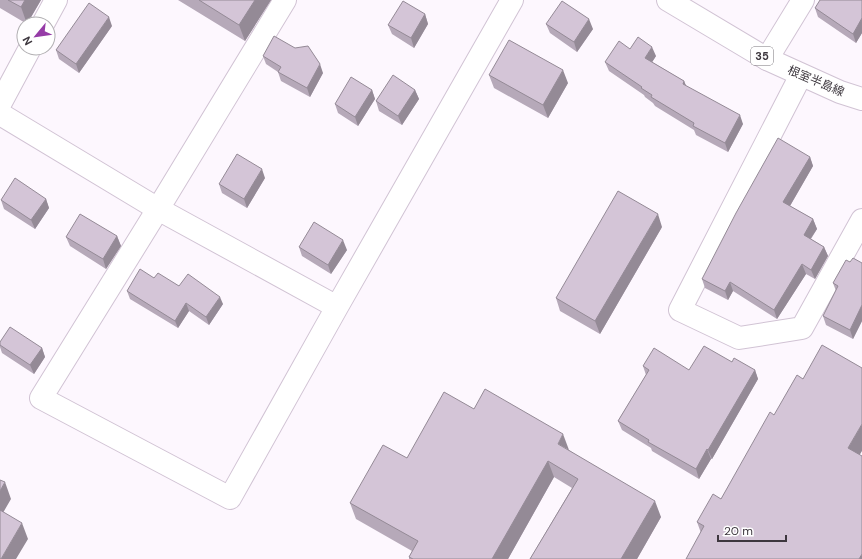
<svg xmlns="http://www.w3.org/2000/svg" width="862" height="559" font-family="'DM Sans','Noto Sans JP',sans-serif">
<rect width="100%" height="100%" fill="#fdf7fe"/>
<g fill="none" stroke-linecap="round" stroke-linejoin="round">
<g stroke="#d1c3d4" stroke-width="24">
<path id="street" d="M285,0l-127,209 -117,189 189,100 107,-191 175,-307
M43,24l13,-24
M767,59l36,-59
M801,75l-121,235 59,28 63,-10 60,-108
M0,104l30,-56
M0,114l158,95 179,98"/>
</g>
<g stroke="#d1c3d4" stroke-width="24">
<path id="primary" d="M668,0l99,59 73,33 22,7"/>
</g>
<use href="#street" stroke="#fff" stroke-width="22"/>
<use href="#primary" stroke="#fff" stroke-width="22"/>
</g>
<path fill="#b6a9b9" d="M0,0h41l-14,24 -27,-16z
M178,0h93l-26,41z
M862,0v33l-6,10 -38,-26 -3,-9z
M425,14l3,10 -14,24 -22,-14 -4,-9z
M546,24l47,5 -16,23 -27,-19z
M112,26l-33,47 -20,-14 -3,-9z
M630,49l26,7 -4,6 32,19 2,5 57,38 -15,28 -32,-17 -2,-5 -39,-24 -2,-3 -8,-6 -1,-2 -35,-24 -4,-9z
M263,56l60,17 -13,24 -29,-16 -3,-9 -12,-8z
M489,75l79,8 -20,35 -54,-30z
M372,90l3,9 -17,27 -20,-13 -3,-9z
M415,90l4,9 -17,26 -23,-14 -3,-10z
M810,157l3,9 -23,40 23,13 4,10 -6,10 13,8 4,9 -13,23 -9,-5 -29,45 -44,-28 -5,9 -23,-12 -3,-9z
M265,178l-18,30 -25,-15 -3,-9z
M46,199l3,9 -14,21 -31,-20 -3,-9z
M662,227l-62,107 -40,-23 -4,-13z
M117,236l4,10 -15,23 -36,-23 -4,-9z
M299,247l48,3 -16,24 -29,-18z
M862,263v58l-9,18 -27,-14 -3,-9 13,-25 -3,-8z
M154,278l25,8 44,18 -14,21 -20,-14 -11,17 -48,-29 -3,-8z
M0,342l42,6 3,9 -11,17 -32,-21 -2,-6z
M732,362l23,8 3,9 -46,80h-1l-12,20 -47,-28 -1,-3 -29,-18 -4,-9 28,-46 -3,-9 46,4z
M862,368l-161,165 -4,-11 24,-23 53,-84 29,-36z
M474,409l95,41 92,67 -24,42h-107l42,-71 -18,-11 -46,82h-99v-2l3,-6 -56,-32 -6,-16 57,-45z"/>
<path fill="#948a96" d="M25,0h16l-14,24 -6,-17z
M255,0h16l-26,41 -6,-16z
M425,14l3,10 -14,24 -3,-10z
M109,17l3,9 -33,47 -3,-9z
M862,18v15l-6,10 -3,-9z
M589,19l4,10 -16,23 -3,-10z
M652,47l4,9 -7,11 -4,-9z
M320,64l3,9 -13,24 -3,-9z
M563,70l5,13 -20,35 -5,-13z
M684,81l4,9 -5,-6z
M372,90l3,9 -17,27 -3,-9z
M415,90l4,9 -17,26 -4,-9z
M740,115l3,9 -15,28 -3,-9z
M810,157l3,9 -26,45 -4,-9z
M262,169l3,9 -18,30 -3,-9z
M46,199l3,9 -14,21 -4,-9z
M658,214l4,13 -62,107 -5,-13z
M813,219l4,10 -10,15 -3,-9z
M117,236l4,10 -15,23 -3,-10z
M343,240l4,10 -16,24 -3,-9z
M824,247l4,9 -13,23 -4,-9z
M802,264l4,10 -29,45 -3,-9z
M730,282l3,9 -5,9 -3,-9z
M220,297l3,7 -14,21 -3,-8z
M186,303l3,8 -11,17 -3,-7z
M862,305v16l-9,18 -3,-9z
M42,348l3,9 -11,17 -4,-9z
M755,370l3,9 -46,80 -4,-9z
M862,424v27l-8,13 -6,-16z
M563,434l6,16 -11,-6z
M707,449l4,10 -12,20 -3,-10z
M548,461l6,16 -46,82h-16z
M5,482l6,17 -11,19v-27z
M655,501l6,16 -24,42h-16z
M22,523l6,16 -12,20h-15z
M862,554v5h-3z"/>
<path fill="#d4c5d7" stroke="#948a96" d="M8,0h17l-4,7z
M199,0h56l-16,25z
M820,0h42v18l-9,16 -38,-26z
M403,1l22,13 -14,24 -23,-13z
M562,1l27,18 -15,23 -28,-18z
M89,3l20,14 -33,47 -20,-14z
M274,36l21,12 13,-2 12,18 -13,24 -29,-16 3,-5 -18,-11z
M638,37l14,10 -7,11 39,23 -1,3 57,31 -15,28 -32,-17 1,-3 -43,-26 1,-2 -11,-7 1,-1 -37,-25 14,-21 11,8z
M509,40l54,30 -20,35 -54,-30z
M393,75l22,15 -17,26 -22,-15z
M351,77l21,13 -17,27 -20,-13z
M778,138l32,19 -27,45 30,17 -9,16 20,12 -13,23 -9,-6 -28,46 -44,-28 -5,9 -23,-12 34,-66z
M237,154l25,15 -18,30 -25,-15z
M15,178l31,21 -15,21 -30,-20z
M618,191l40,23 -63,107 -39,-23z
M80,214l37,22 -14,23 -37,-22z
M314,222l29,18 -15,25 -29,-18z
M853,258l9,5v42l-12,25 -27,-14 15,-30 -5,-3 13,-23 4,2z
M140,269l14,9 4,-5 21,13 9,-12 32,23 -14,20 -20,-14 -11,18 -48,-30z
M10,327l32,21 -12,17 -30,-20v-3z
M822,345l40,23v56l-14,24 14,8v98l-3,5h-173l18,-33 -7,-4 16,-28 8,5 49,-87 4,3 23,-40 6,4z
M704,346l28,16 2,-4 21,12 -47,80 -1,-1 -11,20 -48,-27 1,-2 -31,-19 31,-51 -6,-4 11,-18 35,22z
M485,389l78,45 -5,10 97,57 -34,58h-91l48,-80 -30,-18 -56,98h-79l-4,-2 9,-16 -68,-38 33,-58 24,13 37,-66 30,17z
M0,480l5,2 -5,9z
M0,510l22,13 -21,36h-1z"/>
<g text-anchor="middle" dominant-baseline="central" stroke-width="4" stroke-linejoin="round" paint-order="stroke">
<rect fill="#fff" stroke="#777378" stroke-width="1" x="751" y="47" width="22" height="18" rx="3"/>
<g font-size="11" font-weight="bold" fill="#3d373e">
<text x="762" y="56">35</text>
</g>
<g font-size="12" fill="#3d373e" stroke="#fff">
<text transform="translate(816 81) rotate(23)">根室半島線</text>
</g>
</g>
<g transform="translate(36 36) rotate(241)"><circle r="19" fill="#ffffff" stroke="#b1afb2"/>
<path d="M0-3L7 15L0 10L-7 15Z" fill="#963ca7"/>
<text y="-6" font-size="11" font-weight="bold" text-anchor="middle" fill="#3d373e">N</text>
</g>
<path d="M718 535v6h68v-6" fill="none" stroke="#3d373e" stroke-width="2"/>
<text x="724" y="535" font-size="12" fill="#3d373e" stroke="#ffffff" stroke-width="3" paint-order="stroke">20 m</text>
</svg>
